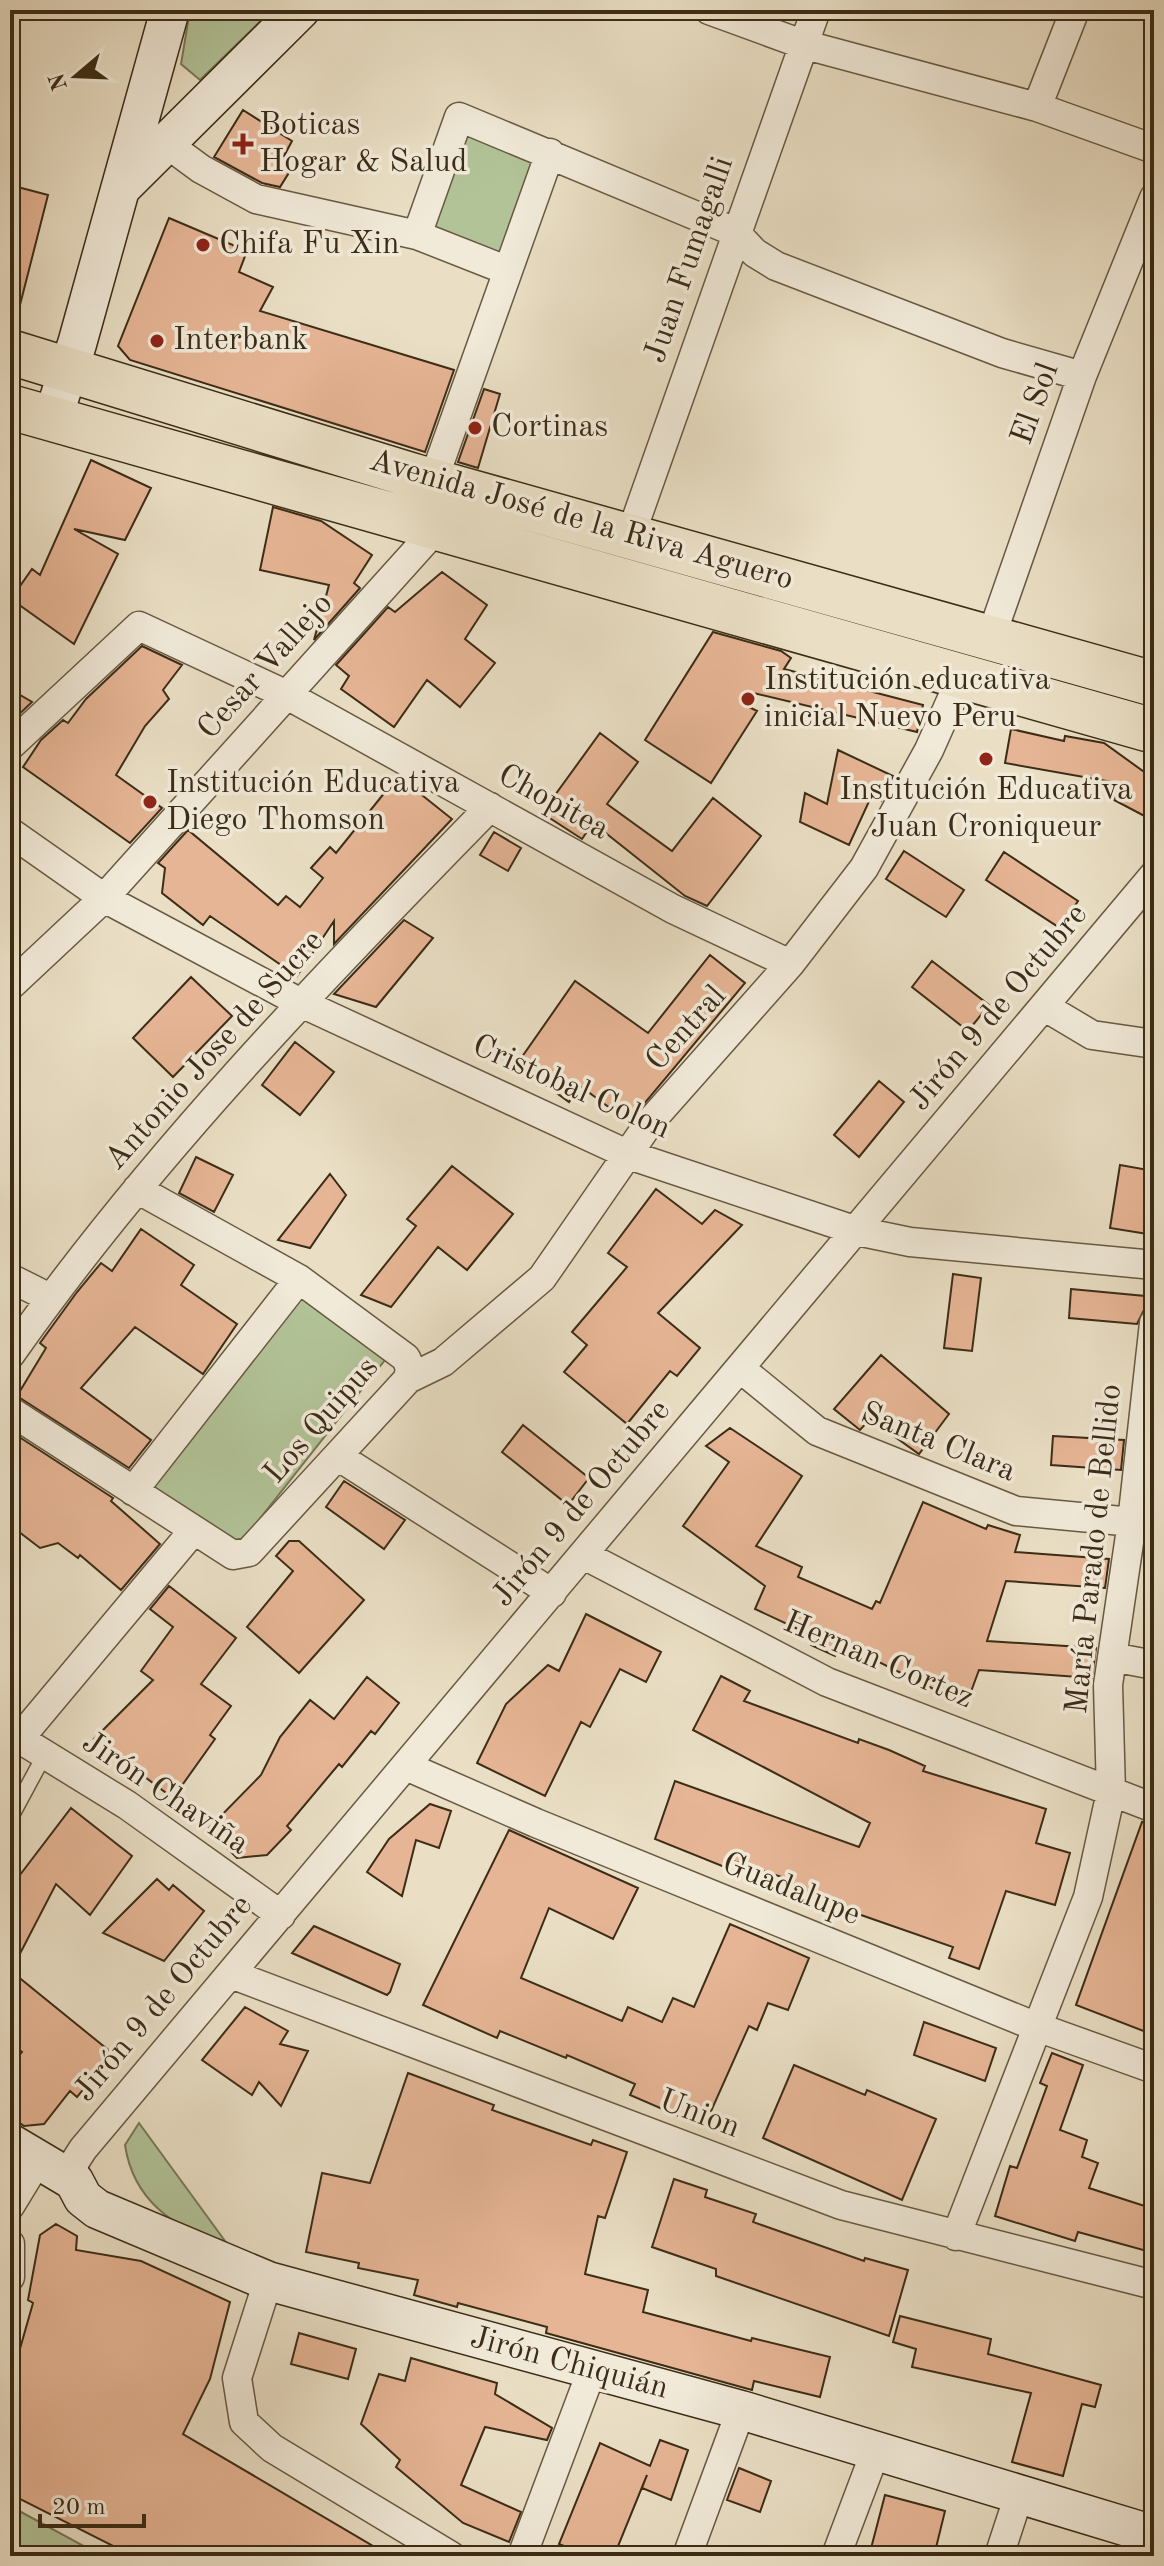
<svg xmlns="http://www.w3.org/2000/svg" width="1164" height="2566" font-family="'Old Standard TT',serif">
<rect width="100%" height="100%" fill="#eadfc5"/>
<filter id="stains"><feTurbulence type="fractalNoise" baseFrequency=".0025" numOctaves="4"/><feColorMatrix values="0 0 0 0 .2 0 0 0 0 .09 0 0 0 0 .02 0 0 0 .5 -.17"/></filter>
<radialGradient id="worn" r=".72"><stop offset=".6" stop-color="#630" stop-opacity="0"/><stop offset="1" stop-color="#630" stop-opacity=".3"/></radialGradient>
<path fill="#b2c398" stroke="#777857" stroke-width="2" d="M190,10h82l-72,70 -19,-16z
M468,129l67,27 -35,99 -69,-29z
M303,1289l78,50 4,21 -142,180 -14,4 -81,-57z
M139,2123l86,118c-53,-11 -92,-43 -100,-96z
M10,2506l92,50h-92z"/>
<path fill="#e6b595" stroke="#3c2c16" stroke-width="2" d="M243,110l49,31 -8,15 11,7 -15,24 -18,-4 -48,-26z
M10,185l38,10 -28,110 -10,-1z
M169,218l78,33 -8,21 34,15 -13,24 194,59 -29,82 -295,-92 -12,-14z
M484,389l16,5 -22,74 -20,-6z
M91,460l60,28 -26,52 -51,-11 44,25 -44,90 -63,-45 21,-30 8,6z
M273,507l48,14 51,34 -18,28 6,5 -46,52 15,-55 -69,-15z
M442,572l45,33 -22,34 30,24 -35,44 -33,-27 -33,47 -53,-38 8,-13 -13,-11 52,-58 7,5z
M713,632l68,19 10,7 -7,11 139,36 -6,27 -168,-40 -4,13 12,6 -46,72 -66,-43z
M142,646l40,19 -19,25 6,9 -24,27 -29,49 46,33 -32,35 -107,-76 18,-27 22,-20 5,3 18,-24z
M10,689l22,13 -22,21z
M1011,729l53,12 1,-5 39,7 50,36v42l-40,-21 4,-17 -113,-20z
M600,733l38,29 -31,42 65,47 41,-53 48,38 -54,70 -22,-10 -92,-73 -11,16 -40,-26z
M838,750l55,26 -12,25 -10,-4 -22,48 -49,-23 5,-29 22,11z
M398,776l54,43 -118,125v-23l-37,55 -87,-60 -7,9 -41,-32 3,-25 -7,-5 30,-33 90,75 8,-9 14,11 23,-29 -12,-10 19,-21 6,6z
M494,832l27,16 -13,23 -28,-16z
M904,851l60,39 -18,27 -60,-38z
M1004,852l74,49 -18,27 -74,-48z
M404,920l29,18 -57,69 -42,-13z
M710,955l35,28 -116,139 -49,-36 -11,16 -52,-38 58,-83 73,52z
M932,961l57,44 -21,26 -56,-44z
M191,977l41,39 -59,61 -40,-39z
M295,1042l39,30 -34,43 -38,-30z
M879,1081l25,21 -45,55 -25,-22z
M196,1157l37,18 -19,37 -35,-19z
M1120,1165l34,6v64l-44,-7z
M452,1166l61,48 -46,56 -29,-23 -47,60 -30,-12 55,-69 -9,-7z
M330,1174l16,21 -36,53 -32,-8z
M656,1189l46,35 13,-14 27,15 -84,88 42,35 -23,28 -7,-5 -43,53 -63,-52 23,-27 -15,-13 55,-65 -19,-14z
M141,1229l53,36 -13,20 56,39 -34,50 -68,-47 -54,61 70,52 -22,28 -112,-72 29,-48 -6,-5 37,-51 24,-29 11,8z
M953,1274l28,4 -9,73 -28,-3z
M1071,1289l74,7 -1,14 -7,14 -68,-6z
M881,1355l68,59 -30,40 -49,-35 -10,11 -26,-21z
M523,1425l66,53 -21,27 -66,-53z
M730,1428l72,48 -46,70 46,21 -4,10 74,32 4,-8 4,2 43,-101 63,27 2,-4 32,10 -5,17 94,7 -4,29 -99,-7 -19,60 109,7 -4,30 -113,-8 -13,35 -89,-44 -2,4 -36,-17 -4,8 -24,-11 4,-8 -60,-28 10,-23 -82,-60 46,-64 -23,-16z
M10,1431l103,67 -2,3 49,43 -39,46 -41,-35 -2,3 -20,-15 -18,5 -30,-23z
M1053,1436l71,4 -3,30 -70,-5z
M344,1481l61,39 -21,29 -58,-42z
M289,1541h10l65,59 -65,73 -52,-46 46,-56 -17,-15z
M169,1586l67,52 -35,46 30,22 -21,29 5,4 -42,59 -79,-59 59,-59 -12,-9 32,-44 -23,-18z
M586,1614l75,38 -15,30 -26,-13 -30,58 -9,-5 -36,74 -68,-33 29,-59 42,-39 11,6z
M721,1676l29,15 -6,10 114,42 1,-4 30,11 36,16 -2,5 123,38 -10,34 34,10 -15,52 -49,-14 -27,78 -30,-11 4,-11 -112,-39 1,-4 -62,-22 2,-5 -52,-17 -3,8 -72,-29 20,-58 184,66 11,-24 -177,-93z
M367,1677l32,26 -24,31 -4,-3 -29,36 -3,-3 -52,62 4,4 -24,25 -30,3 -29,-29 53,-54 19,-38 30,-37 24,19z
M430,1804l21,7 -12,37 -23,-8 -14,56 -35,-24 22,-33z
M71,1808l61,48 -42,59 -34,-31 -45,87 101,82 -35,44 -7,-6 -26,33 -20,2 -14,-10v-49l12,-15 -12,-9v-155z
M1142,1822l12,3v210l-78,-30z
M509,1830l129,58 -25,51 -64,-31 -28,70 101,43 6,-14 34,15 11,-24 21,9 36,-83 79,34 -21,52 -20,-7 -11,27 -8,-4 -45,101 -74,-32 5,-11 -68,-29 -1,3 -66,-27 -3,7 -74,-33z
M157,1879l12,11 4,-5 31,26 -40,50 -61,-28z
M314,1926l86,38 -10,28 -3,3 -95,-42z
M245,2007l43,24 -8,13 28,7 -27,55 -22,-24 -7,13 -50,-35z
M924,2022l72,26 -11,33 -71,-26z
M1052,2053l31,12 -23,65 27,10 -5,17 16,6 -9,25 65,21v44l-76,-21 -3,9 -80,-25 15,-50 7,2 30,-82 -7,-3z
M794,2065l71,30 2,-5 69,29 -34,81 -139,-62z
M408,2073l86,32 -2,5 99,35 2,-5 34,12 -22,66 -7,-2 -13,58 63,16 -5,22 108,29 1,-3 78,19 -10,40 -66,-16 -2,9 -206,-57 1,-6 -89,-24 -1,4 -43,-12 4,-15 -60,-12 1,-5 -53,-11 16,-79 48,10z
M674,2179l33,11 -2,7 51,17 -3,8 111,39 1,-3 43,12 -19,66 -173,-60v-7l-64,-22z
M56,2224l21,12 -1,14 65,11 89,41 -20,77 -27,55 207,122h-257l-123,-62v-110l23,-81 -5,-3 12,-65z
M900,2316l91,23 -3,15 113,31 -6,22 -13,-3 -19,72 -51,-14 19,-69 -119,-26 4,-18 -23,-7z
M299,2333l57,16 -8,30 -57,-15z
M411,2358l86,25 -2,11 57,34 -5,12 -62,-13 -24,58 60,27 -12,30 -46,-19 -67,-56 4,-7 -39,-36 18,-50 26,7z
M660,2440l28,10 -17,50 -29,-12 5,-13 -33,81h-26l-29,-12 41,-101 50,23z
M739,2468l32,13 -11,31 -33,-12z
M885,2495l60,16 -11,45h-65z"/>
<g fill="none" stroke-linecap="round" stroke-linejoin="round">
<g stroke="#685942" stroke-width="17">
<path id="lane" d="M10,1819l35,-65"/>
</g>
<g stroke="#685942" stroke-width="31">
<path id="street" d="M709,10l93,34 235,63 117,42
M1037,107l38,-97
M167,144l34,25 55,30 161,36
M506,270l-89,-35 42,-118 276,115 20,21 21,13 226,87 80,23
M433,481l117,-328
M631,534l185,-524
M991,637l91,-261 72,-178
M10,746l129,-120 148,69 386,214 117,55
M10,832l94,66 195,104 330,153 228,76 53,11 244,23
M10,986l94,-88 332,-369
M1045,1007l47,28 62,9
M10,1278l40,20
M10,1355c140,-199 310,-374 480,-548
M741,1369l76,62 199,80 138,13
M408,1379l35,-17 99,-84 108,-156 140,-158 74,-96 65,-118 32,-72
M10,1411l223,144 16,-3 159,-173 2,-11 -4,-10 -107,-79 -162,-90
M339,1457l213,136
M133,1491l166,-212
M584,1555l243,127 327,126
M1112,1657l42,8
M10,1733l117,72 154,110
M19,1739l174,-208
M406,1766l130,57 501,204 117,42
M231,1974l610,231 313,80
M74,2181v-18l9,-14 1071,-1274
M10,2206l28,-46
M956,2236l132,-339 23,-105 -3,-107 24,-163 22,-199
M10,2244v33
M268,2281l-31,97 7,44 28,26 179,108
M522,2556l70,-186
M687,2556l54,-146
M836,2556l40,-106
M999,2556l20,-61"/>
</g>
<g stroke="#3c2c16" stroke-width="41">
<path id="secondary" d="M121,188l179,-178
M52,420l25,-76 93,-334
M10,2143l64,38 9,17 14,11 171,72 473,129 413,125"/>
</g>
<g stroke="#3c2c16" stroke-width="47">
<path id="primary" d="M10,352l404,124 740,208
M10,407l1144,324"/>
</g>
<use href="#lane" stroke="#f1ead9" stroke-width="14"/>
<use href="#street" stroke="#f1ead9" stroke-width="28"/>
<use href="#secondary" stroke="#f1ead9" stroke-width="38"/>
<use href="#primary" stroke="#eadfc5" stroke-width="44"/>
</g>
<g fill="#8f2418" stroke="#f1ead9" stroke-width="3">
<path d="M239 132h8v8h8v8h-8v8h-8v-8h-8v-8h8z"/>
<circle cx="203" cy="245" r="8"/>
<circle cx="157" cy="341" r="8"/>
<circle cx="475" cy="428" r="8"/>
<circle cx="748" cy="699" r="8"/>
<circle cx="986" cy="759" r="8"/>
<circle cx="150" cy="802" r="8"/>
</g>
<g text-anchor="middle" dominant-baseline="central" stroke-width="7" stroke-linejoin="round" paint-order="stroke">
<g font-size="32" fill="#3c2c16" stroke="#f1ead9" text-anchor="start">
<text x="259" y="126">Boticas<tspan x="259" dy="37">Hogar &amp; Salud</tspan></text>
<text x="219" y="245">Chifa Fu Xin</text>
<text x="173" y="341">Interbank</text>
<text x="491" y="428">Cortinas</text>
<text x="764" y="681">Institución educativa<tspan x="764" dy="37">inicial Nuevo Peru</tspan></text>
<text x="166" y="784">Institución Educativa<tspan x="166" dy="37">Diego Thomson</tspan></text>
<text x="986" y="791" text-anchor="middle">Institución Educativa<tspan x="986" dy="37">Juan Croniqueur</tspan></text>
</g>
<g font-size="32" fill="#3c2c16" stroke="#f1ead9">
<text transform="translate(690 260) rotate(-71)">Juan Fumagalli</text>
<text transform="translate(1036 404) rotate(-70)">El Sol</text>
<text transform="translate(581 521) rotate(16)">Avenida José de la Riva Aguero</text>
<text transform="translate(266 667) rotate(-48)">Cesar Vallejo</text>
<text transform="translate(553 803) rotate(29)">Chopitea</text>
<text transform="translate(999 1008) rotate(-50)">Jirón 9 de Octubre</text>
<text transform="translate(687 1029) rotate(-48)">Central</text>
<text transform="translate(215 1051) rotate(-48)">Antonio Jose de Sucre</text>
<text transform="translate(571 1088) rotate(24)">Cristobal Colon</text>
<text transform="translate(322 1421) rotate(-49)">Los Quipus</text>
<text transform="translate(938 1443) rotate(22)">Santa Clara</text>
<text transform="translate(582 1504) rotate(-50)">Jirón 9 de Octubre</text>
<text transform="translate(1095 1549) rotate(-84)">María Parado de Bellido</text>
<text transform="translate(878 1661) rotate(23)">Hernan Cortez</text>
<text transform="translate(165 1794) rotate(34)">Jirón Chaviña</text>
<text transform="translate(791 1890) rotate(22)">Guadalupe</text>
<text transform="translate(164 1999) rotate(-50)">Jirón 9 de Octubre</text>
<text transform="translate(699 2115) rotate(21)">Union</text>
<text transform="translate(569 2364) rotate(15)">Jirón Chiquián</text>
</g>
</g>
<rect width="1164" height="2566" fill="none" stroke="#eadfc5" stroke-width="40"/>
<rect x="12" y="12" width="1140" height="2542" fill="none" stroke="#3c2c16" stroke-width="4"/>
<rect x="20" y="20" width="1124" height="2526" fill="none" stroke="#3c2c16" stroke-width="2"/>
<g transform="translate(76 76) rotate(251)" stroke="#f1ead9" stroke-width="6" paint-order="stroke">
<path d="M0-6L14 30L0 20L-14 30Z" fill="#3c2c16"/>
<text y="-12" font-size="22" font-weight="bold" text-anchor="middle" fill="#3c2c16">N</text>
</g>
<path d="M40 2514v12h104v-12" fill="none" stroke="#3c2c16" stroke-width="4"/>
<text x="52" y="2514" font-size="24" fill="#3c2c16" stroke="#f1ead9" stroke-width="6" paint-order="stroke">20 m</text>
<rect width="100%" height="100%" filter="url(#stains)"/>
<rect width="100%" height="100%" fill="url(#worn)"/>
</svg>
